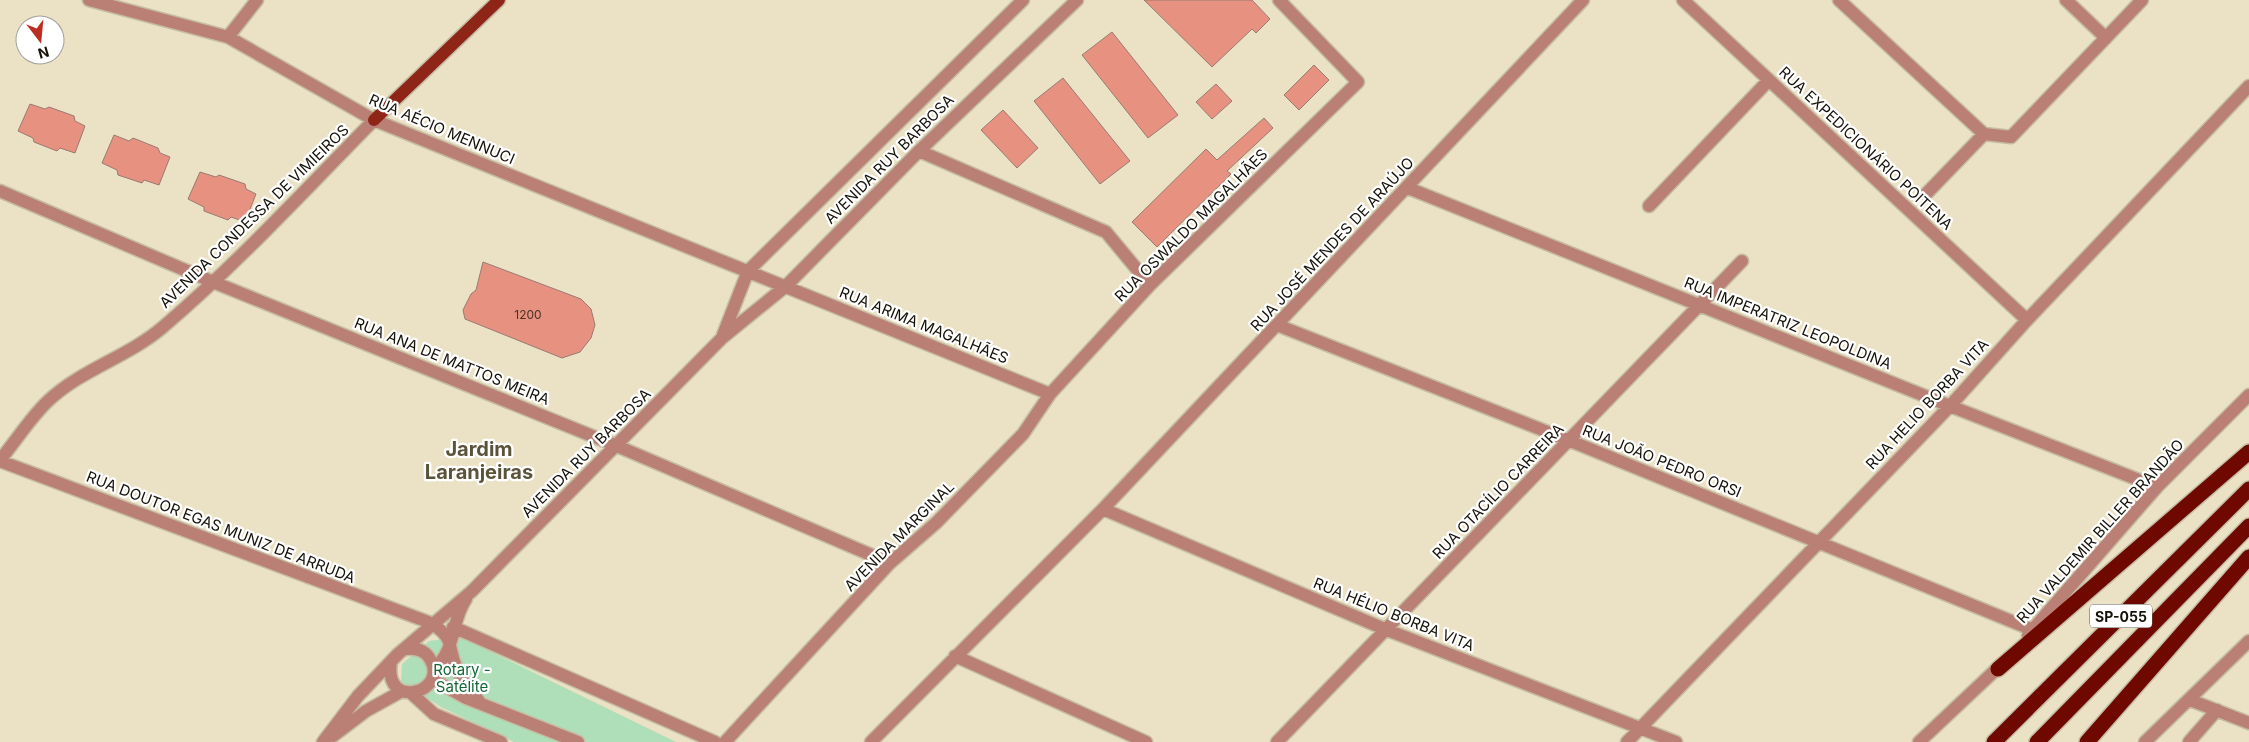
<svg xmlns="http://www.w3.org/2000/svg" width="2249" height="742" font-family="Inter,sans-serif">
<rect width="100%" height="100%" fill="#ebe2c5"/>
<path fill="#aedfb9" d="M458,637l19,8 199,97h-162l-73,-35 -40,-26 1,-17 27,-23z"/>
<path fill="#e79280" stroke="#997a73" d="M1144,0h108l18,19 -14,14 -4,-4 -40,38z
M1112,32l66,83 -30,23 -66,-83z
M1314,65l15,15 -30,30 -15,-15z
M1063,78l67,83 -30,23 -66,-83z
M1216,84l16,17 -20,18 -16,-17z
M30,104l15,5 4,-2 25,9 1,5 10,5 -10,27 -15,-5 -3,3 -23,-9 -1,-4 -15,-7z
M1003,110l35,38 -21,20 -36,-38z
M1264,118l9,10 -46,43 4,3 -74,73 -25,-25 74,-73 11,11z
M114,135l15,6 4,-3 25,10 2,5 10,4 -11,28 -15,-5 -2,3 -24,-8 -1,-5 -15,-7z
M200,172l16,5 3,-2 26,9 1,5 10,5 -11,28 -14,-5 -3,3 -24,-9v-4l-16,-8z
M483,262l98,37 10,10 4,16 -4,13 -11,14 -18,6 -97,-39 -2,-9 8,-16 5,-4z"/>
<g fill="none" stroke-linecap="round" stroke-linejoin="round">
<g stroke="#c4bca3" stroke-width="15">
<path id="minor" d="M89,0l139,37 146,83 676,274
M1683,0l344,320
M1839,0l145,134
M2066,0l40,38
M228,37l29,-37
M919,151l187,81 44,53
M1408,188l542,218 207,81
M0,191l213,91 404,164 273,117
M1926,194l58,-60 27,3 131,-137
M1649,206l120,-126
M1277,325l291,115 465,190
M723,335l25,-64 275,-271
M0,460c16,-19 30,-42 48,-59 34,-32 80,-44 115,-74 75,-64 142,-137 211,-207
M0,461l431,162c26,17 15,23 26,46 5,13 13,23 22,32
M1103,509l284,121 289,112
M453,627l262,115
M2028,635l129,-148 92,-92
M955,656l191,86
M391,662c-8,50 59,30 39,-3 -5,-9 -14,-11 -24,-10
M434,668c22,-16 17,-48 32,-69
M432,679l34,19 112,44
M411,693l23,21 67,28
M2190,700l59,23
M333,736l33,-25 36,-20
M323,742l35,-46 40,-42 74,-63 250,-253 64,-52 133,-135 158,-151
M725,742l165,-179 46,-40 87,-89 27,-40 100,-109 208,-203 -79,-82
M871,742l232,-233 480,-509
M1277,742l465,-481
M1627,742l323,-336 77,-86 222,-234
M1919,742l84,-79
M2145,742l104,-101
M2189,742l28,-32"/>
</g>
<g stroke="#c4bca3" stroke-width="15">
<path id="major" d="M374,120l125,-120"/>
</g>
<g stroke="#c4bca3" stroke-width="18">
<path id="highway" d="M1998,669l251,-217
M1994,742l255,-253
M2037,742l212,-216
M2087,742l162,-185"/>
</g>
<use href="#minor" stroke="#bb8075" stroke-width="12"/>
<use href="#major" stroke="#8e2517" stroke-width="12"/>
<use href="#highway" stroke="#6f0900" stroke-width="15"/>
</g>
<g text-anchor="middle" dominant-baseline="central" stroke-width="4.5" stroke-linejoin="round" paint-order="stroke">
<g font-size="12" fill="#493125">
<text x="528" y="314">1200</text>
</g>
<rect fill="#fff" stroke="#5a5851" stroke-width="1" x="2090" y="604.5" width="62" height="23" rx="4"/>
<g font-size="14" font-weight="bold" fill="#141107">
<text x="2121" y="616">SP-055</text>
</g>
<g font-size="15" fill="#141107" stroke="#fff">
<text transform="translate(442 129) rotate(23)">RUA AÉCIO MENNUCI</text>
<text transform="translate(1866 148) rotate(43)">RUA EXPEDICIONÁRIO POITENA</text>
<text transform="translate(889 159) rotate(-45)">AVENIDA RUY BARBOSA</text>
<text transform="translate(254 216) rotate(-44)">AVENIDA CONDESSA DE VIMIEIROS</text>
<text transform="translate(1191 225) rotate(-45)">RUA OSWALDO MAGALHÃES</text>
<text transform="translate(1332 244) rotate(-47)">RUA JOSÉ MENDES DE ARAÚJO</text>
<text transform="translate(1788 323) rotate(22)">RUA IMPERATRIZ LEOPOLDINA</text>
<text transform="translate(924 325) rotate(22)">RUA ARIMA MAGALHÃES</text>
<text transform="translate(452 361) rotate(22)">RUA ANA DE MATTOS MEIRA</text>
<text transform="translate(1927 404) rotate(-47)">RUA HELIO BORBA VITA</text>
<text transform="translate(586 453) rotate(-45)">AVENIDA RUY BARBOSA</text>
<text transform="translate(1662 461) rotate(22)">RUA JOÃO PEDRO ORSI</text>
<text transform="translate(1498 491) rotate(-46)">RUA OTACÍLIO CARREIRA</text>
<text transform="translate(221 527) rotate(21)">RUA DOUTOR EGAS MUNIZ DE ARRUDA</text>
<text transform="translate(2100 531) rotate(-48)">RUA VALDEMIR BILLER BRANDÃO</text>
<text transform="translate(899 536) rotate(-45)">AVENIDA MARGINAL</text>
<text transform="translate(1394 614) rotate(22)">RUA HÉLIO BORBA VITA</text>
</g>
<g font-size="15" fill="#156735" stroke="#fff">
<text x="462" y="669">Rotary -<tspan x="462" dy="17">Satélite</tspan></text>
</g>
<g font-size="20" font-weight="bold" fill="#5a5239" stroke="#fff">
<text x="479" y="449">Jardim<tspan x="479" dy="23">Laranjeiras</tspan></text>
</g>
</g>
<g transform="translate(40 40) rotate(164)"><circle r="24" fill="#ffffff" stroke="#a1a09c"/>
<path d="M0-4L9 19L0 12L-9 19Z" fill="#bc2e23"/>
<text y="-8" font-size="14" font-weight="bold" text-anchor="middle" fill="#141107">N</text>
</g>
</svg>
